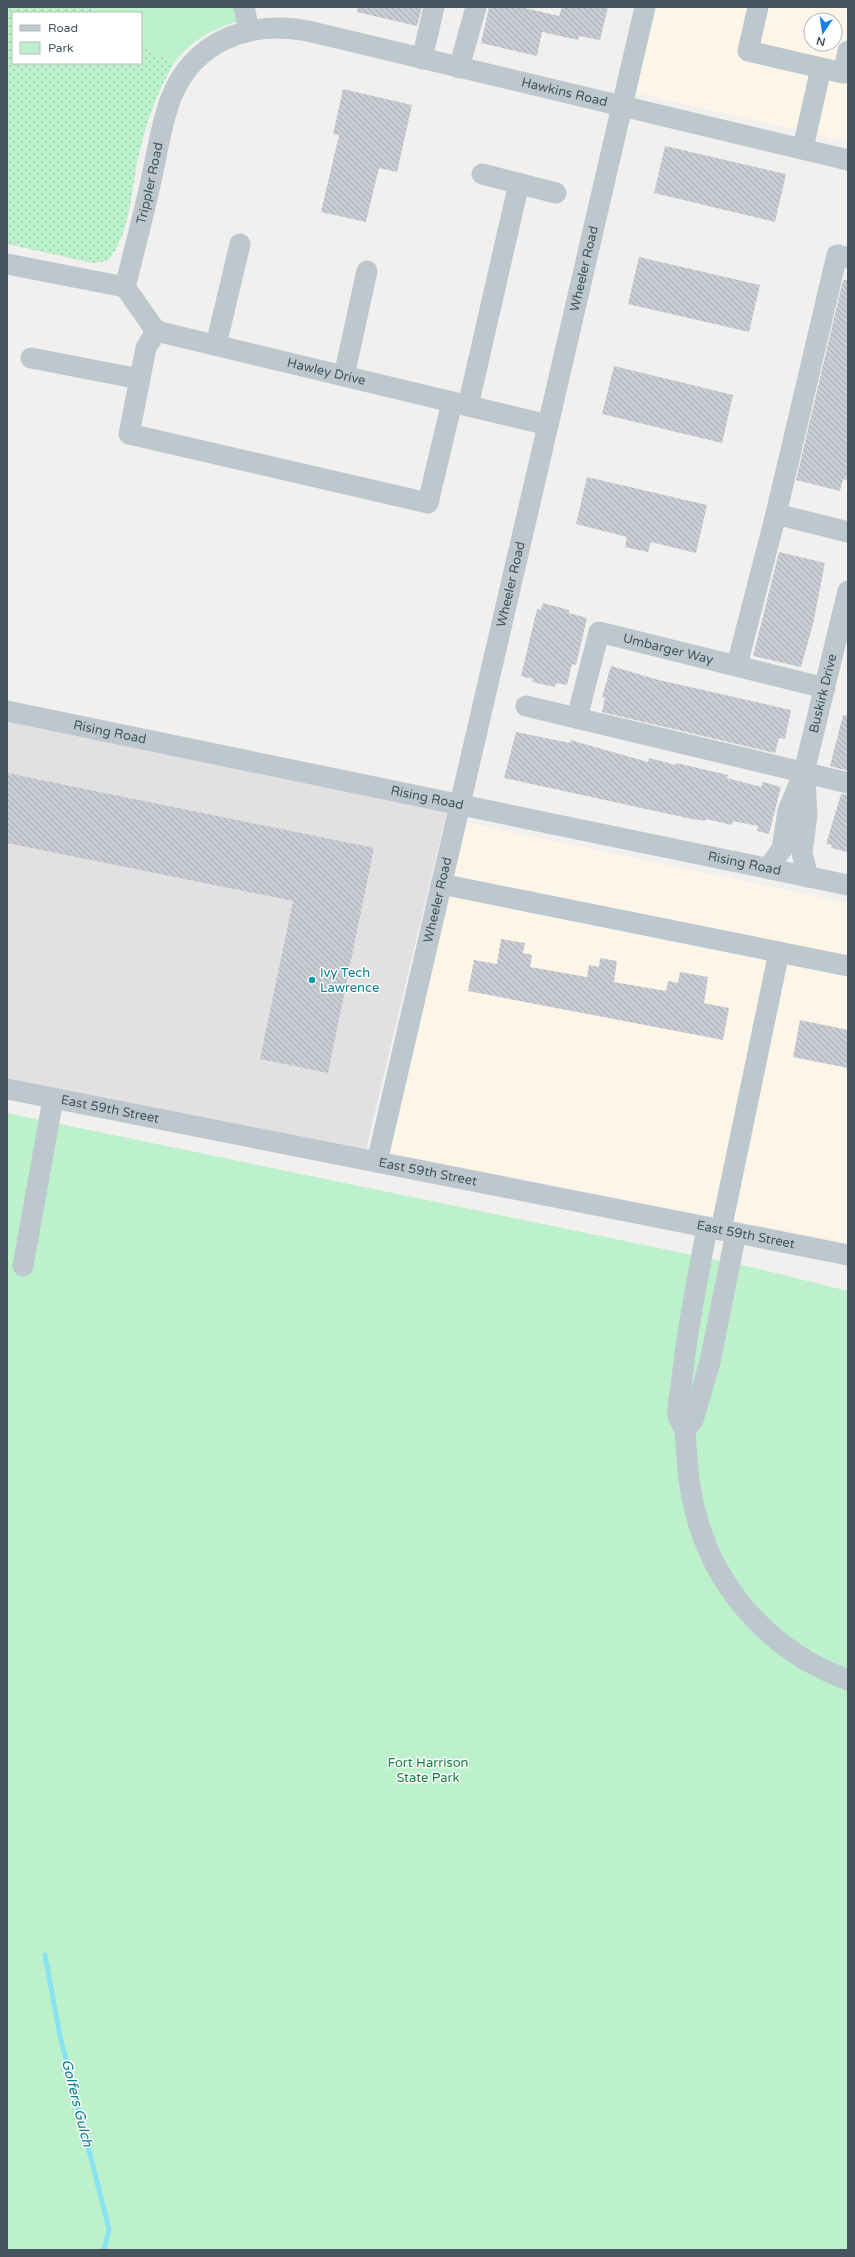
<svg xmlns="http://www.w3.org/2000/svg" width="855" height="2257" font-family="'Varela Round',sans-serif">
<defs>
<pattern id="grass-dots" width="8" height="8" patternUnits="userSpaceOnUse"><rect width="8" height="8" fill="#bcf1cc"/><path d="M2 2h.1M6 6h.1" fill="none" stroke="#9bc6a9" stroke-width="1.8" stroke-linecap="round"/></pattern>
<pattern id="building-back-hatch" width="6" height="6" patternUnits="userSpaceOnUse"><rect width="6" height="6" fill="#c9ccd2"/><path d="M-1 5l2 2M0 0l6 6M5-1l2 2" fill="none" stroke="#a5a8ae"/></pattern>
</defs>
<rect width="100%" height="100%" fill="#f2efef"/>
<path fill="#fdf5e8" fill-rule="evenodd" d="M656,7h192v135l-212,-49zM811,20h24v24h-24z
M463,822l385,81v340l-459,-90z"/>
<path fill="#e3e0e1" d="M7,719l440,92 -81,338 -359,-70z"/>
<path fill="url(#grass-dots)" d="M7,7h83l7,6h-84v50h128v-18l33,18c-17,29 -27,58 -35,91 -8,33 -8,82 -32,107l-14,2 -86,-19z"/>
<path fill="#bcf1cc" d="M90,7h146l1,15c-26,7 -46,19 -63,41l-33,-18v-32h-44z
M7,1113l748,155 93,23v959h-841z"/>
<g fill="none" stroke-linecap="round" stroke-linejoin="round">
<path stroke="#88e2ef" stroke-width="5" d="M45,1955l15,81 49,193 -5,21"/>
</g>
<path fill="url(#building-back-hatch)" d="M358,7h64l-5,19 -60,-14z
M489,7h31l39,9 3,-9h46l-8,33 -21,-4 -1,4 -36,-8 -5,24 -56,-13z
M343,89l69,16 -15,67 -18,-4 -13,54 -45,-10 18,-77 -6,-1z
M665,146l121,28 -11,48 -121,-29z
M639,257l121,28 -11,47 -121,-28z
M843,280h5v192l-2,8 -3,-1 -3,12 -44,-11z
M614,366l119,29 -11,48 -120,-29z
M587,477l120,28 -11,48 -45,-11 -3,10 -23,-5 2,-10 -51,-13z
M779,552l46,11 -12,61 -12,43 -48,-11z
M543,603l26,7v3l18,5 -11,47 -4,-1 -5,21 -11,-2 -1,4 -23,-5 1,-3 -12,-3 16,-67 4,1z
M611,666l48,14 132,30 -6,29 -6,-1 -4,15 -173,-41 3,-14 -3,-1z
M843,715h5v56l-18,-5z
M516,732l54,11v-3l78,22 1,-4 27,7v-2l52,12 -1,3 34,9 2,-5 18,5 -12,47 -12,-3 1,-5 -25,-5 -1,4 -26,-6 -1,2 -18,-3 -183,-40z
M7,773l367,75 -46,225 -68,-14 33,-158 -286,-58z
M841,794l7,1v57l-17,-4 1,-3 -6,-1z
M501,939l24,4 -2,10 9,2 -2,12 57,10 2,-12 10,2 1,-9 17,3 -3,21 52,9 2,-10 10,2 2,-11 28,5 -4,26 25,5 -6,32 -255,-49 6,-31 23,4z
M800,1020l48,10v38l-55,-11z"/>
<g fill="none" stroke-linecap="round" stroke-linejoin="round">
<g stroke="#bcc8ce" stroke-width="21">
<path d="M244,7l5,23"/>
<path d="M758,7l-10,44 95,22 5,-22"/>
<path d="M422,59l12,-52"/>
<path d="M459,68l17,-61"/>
<path d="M803,148l18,-80"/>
<path d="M482,174l74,19"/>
<path id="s1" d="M7,264l118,23c9,-35 18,-70 26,-106 6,-27 10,-57 20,-83 23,-58 79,-78 137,-67l540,129"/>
<path id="s2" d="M125,287l31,44 392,94"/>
<path d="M156,331l-10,17 -17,86 299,69 24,-101"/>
<path d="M216,345l24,-101"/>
<path d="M31,358l109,21"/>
<path d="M344,376l23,-105"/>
<path d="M468,406l51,-223"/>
<path d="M776,514l72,18"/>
<path d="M737,665l39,-151 61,-259 11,3"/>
<path d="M526,706l322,77"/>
<path id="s3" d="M7,711l841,174"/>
<path id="s4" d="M577,718l22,-86 226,56"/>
<path d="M805,777l2,38 -5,38 6,24"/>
<path id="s5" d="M768,868l14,-19 6,-38 16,-39 44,-181"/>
<path d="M441,884l407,82"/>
<path id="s6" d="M7,1089l841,166"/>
<path id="s7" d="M377,1162l268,-1155"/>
<path d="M707,1227c-9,51 -20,101 -25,152 -1,11 -5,25 -4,36 1,6 6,11 7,17 2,20 2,40 6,60 15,87 74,158 157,188"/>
<path d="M721,1230l58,-278"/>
<path d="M23,1266l30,-167"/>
<path d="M685,1431l8,-11 17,-58 26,-129"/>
</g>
</g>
<circle fill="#0f9aa8" stroke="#fff" stroke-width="1.5" cx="312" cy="980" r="4"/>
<g text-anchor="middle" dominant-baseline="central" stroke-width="3" stroke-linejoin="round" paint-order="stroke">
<g font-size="13" fill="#46545d" stroke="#fff">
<text stroke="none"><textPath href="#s1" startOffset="745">Hawkins Road</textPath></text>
<text stroke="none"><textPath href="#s1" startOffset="227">Trippler Road</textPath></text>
<text stroke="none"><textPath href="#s7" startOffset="917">Wheeler Road</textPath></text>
<text stroke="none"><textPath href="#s2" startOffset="229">Hawley Drive</textPath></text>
<text stroke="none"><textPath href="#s7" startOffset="593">Wheeler Road</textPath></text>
<text stroke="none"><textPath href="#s4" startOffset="160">Umbarger Way</textPath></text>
<text stroke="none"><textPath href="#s5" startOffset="185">Buskirk Drive</textPath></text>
<text stroke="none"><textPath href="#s3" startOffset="105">Rising Road</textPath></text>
<text stroke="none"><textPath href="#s3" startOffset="429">Rising Road</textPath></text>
<text stroke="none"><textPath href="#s3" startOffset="753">Rising Road</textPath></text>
<text stroke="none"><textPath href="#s7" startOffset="269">Wheeler Road</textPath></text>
<text stroke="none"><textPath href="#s6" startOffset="105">East 59th Street</textPath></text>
<text stroke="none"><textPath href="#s6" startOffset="429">East 59th Street</textPath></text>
<text stroke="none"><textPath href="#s6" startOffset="753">East 59th Street</textPath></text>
</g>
<g font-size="13" fill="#0d838f" stroke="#fff" text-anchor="start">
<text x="320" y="973">Ivy Tech<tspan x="320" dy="15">Lawrence</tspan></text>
</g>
<g font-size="13" fill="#148242" stroke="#fff">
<text x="428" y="1763">Fort Harrison<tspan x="428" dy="15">State Park</tspan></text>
</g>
<g font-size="14" font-style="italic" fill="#097f8f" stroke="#fff">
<text transform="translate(77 2103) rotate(76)">Golfers Gulch</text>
</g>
</g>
<rect width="855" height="2257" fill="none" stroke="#46545d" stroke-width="16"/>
<rect x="12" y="12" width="130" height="52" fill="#ffffff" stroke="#b5bbbe"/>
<rect x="20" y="25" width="20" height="6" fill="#bcc8ce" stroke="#b5bbbe"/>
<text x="48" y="32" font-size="12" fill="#46545d">Road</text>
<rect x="20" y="42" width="20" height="12" fill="#bcf1cc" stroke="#b5bbbe"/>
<text x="48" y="52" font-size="12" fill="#46545d">Park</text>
<g transform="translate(823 32) rotate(193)"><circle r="19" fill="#ffffff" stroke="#b5bbbe"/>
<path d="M0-3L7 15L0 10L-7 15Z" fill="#1381e8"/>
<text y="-6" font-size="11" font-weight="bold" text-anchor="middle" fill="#46545d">N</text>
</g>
</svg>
